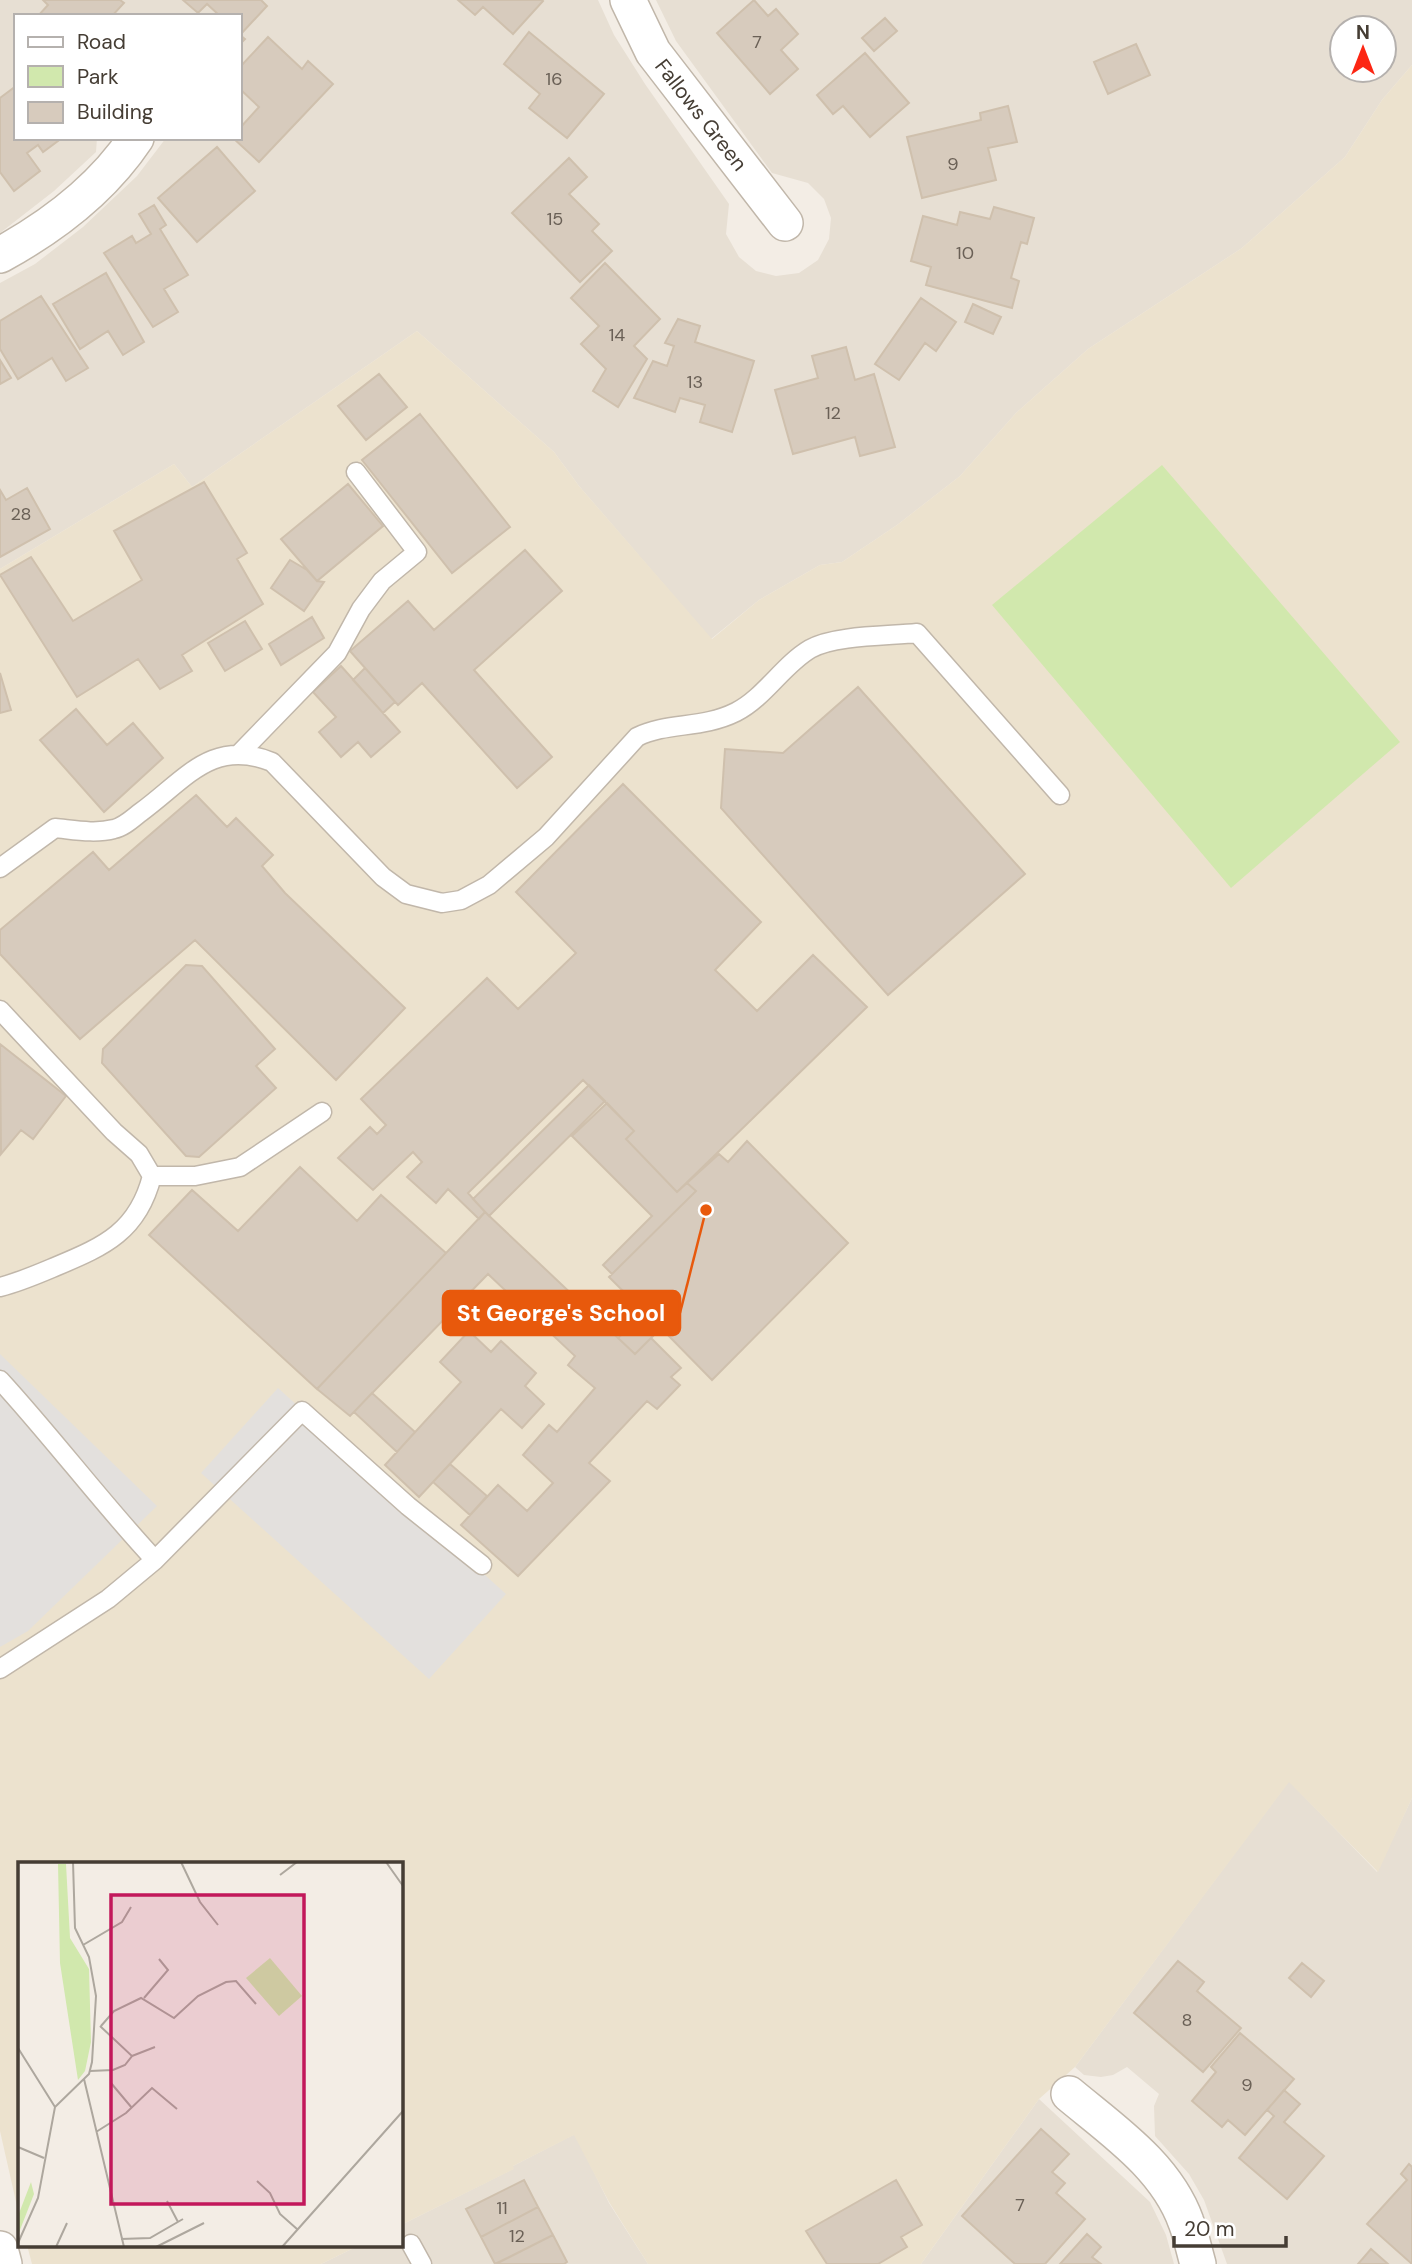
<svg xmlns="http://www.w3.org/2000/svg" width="1412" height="2264" font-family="'DM Sans',sans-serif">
<rect width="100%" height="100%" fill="#f3ede5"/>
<path fill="#e7dfd3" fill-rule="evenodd" d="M0,0h598l16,35 31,49 84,120 -3,30 13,23 17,14 20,5 23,-3 19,-13 11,-21 2,-21 -7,-19 -16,-16 -36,-10 -96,-132 -20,-41h756v65l-30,35 -37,57 -103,91 -154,101 -72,64 -56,63 -63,49 -55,37 -22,3 -61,35 -48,39 -132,-153 -25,-34 -137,-121 -225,156 -18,-23 -174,105v-286l35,-19 48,-37 54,-51 29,-38h74v-122h-224v122h81l-1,14 -42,39 -54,42zM1342,28h42v42h-42z
M1289,1781l88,91 35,-74v466h-185l-23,-64 -15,-26 -34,-38 -1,-30 5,-12 -32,-27 -14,8 -12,2 -17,-2 -9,-8z
M1039,2099l111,103 16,33 8,29h-253z
M575,2134l34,69 39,61h-327l39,-19h41v-20l112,-56v-3z"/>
<path fill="#ece2ce" d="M1412,65v1733l-34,74 -89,-90 -214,285 -36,32 -118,165h-273l-39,-62 -35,-67 -61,31 1,3 -113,56v-362h-382v352l-19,-84v-1562l174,-105 18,23 225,-156 137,121 25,34 133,153 47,-39 61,-35 22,-3 55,-37 63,-49 56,-63 72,-64 154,-101 103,-91 37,-57z
M27,2245h333l-39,19h-289z"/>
<path fill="#d1e8ad" d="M1162,465l238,277 -169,146 -239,-283z"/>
<path fill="#e3e0dd" d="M0,1354l157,152 -129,125 -28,16z
M278,1388l228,206 -77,85 -228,-206z"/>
<path fill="#d7cbbd" stroke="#cfc0ad" stroke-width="2" d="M43,0h77l4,3 -12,13h-74l10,-11z
M183,0h78l6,6 -27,29 5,4 -5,5v-28h-20l-13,-12 -9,9z
M458,0h84l1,1 -30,33 -30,-27 -8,8z
M754,0l14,16 8,-7 22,25 -17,16 17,19 -28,25 -53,-61z
M885,18l12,13 -23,20 -12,-13z
M529,32l75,62 -37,44 -38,-30 11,-14 -36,-30z
M268,37l34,32 6,-8 25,23 -74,78 -26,-24h7v-10l19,-21 -19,-18v-22z
M1136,44l14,31 -42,19 -14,-32z
M865,53l44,50 -39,34 -27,-31 -10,8 -16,-19z
M16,86v52h46l-19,14 -5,-7 -11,8 13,18 -26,20 -14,-19v-74z
M1008,106l9,36 -29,6 8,32 -74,18 -15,-61 74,-17 -1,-7z
M217,147l38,44 -58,51 -39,-44z
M569,158l18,19 -18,17 30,30 -7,7 20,20 -32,31 -68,-69z
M154,205l12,20 -6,4 28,46 -24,14 14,23 -25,15 -49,-74 28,-17 4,7 15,-9 -12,-20z
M994,207l40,11 -7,26 -6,-2 -10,36 8,3 -7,27 -86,-23 5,-18 -20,-6 12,-45 34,9 3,-13 30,7z
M605,263l55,56 -26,27 13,13 -29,48 -25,-16 13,-22 -25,-25 18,-18 -28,-28z
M106,273l38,69 -21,13 -15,-24 -28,18 -27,-45z
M41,296l47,72 -22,13 -14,-23 -34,21 -18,-30v-28z
M921,298l35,24 -20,29 -11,-8 -26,37 -24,-16z
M973,304l28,13 -8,17 -28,-12z
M678,319l22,7 -5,16 59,19 -22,71 -32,-10 5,-17 -25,-7 -5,14 -41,-14 19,-37 14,5 7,-20 -9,-3z
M846,347l9,33 19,-6 21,73 -35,9 -5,-19 -62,17 -18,-64 43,-12 -6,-22z
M0,360l11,18 -11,6z
M379,374l28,33 -41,33 -28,-34z
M420,414l90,113 -58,46 -90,-113z
M204,482l43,71 -10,6 26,45 -81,51 10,16 -32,18 -22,-30 -61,38 -77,-122 31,-18 42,64 69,-41 -28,-49z
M348,484l35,42 -66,55 -36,-42z
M27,488l23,41 -50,28v-67l6,10z
M525,550l37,41 -88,79 78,87 -35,31 -95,-105 -24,22 -48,-54 58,-50 26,29z
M290,560l17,10 10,11 7,1 -20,29 -33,-23z
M312,617l12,21 -43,27 -12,-21z
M245,621l17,28 -37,22 -17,-28z
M341,666l59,66 -29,25 -13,-15 -17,15 -22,-25 17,-15 -23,-25z
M365,668l30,34 -12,11 -30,-33z
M0,673l11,37 -11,3z
M858,687l167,187 -137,121 -167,-187 4,-59 58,4z
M76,709l31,36 26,-22 30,35 -59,54 -64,-72z
M623,784l138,138 -46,48 42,41 56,-56 54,52 -190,185 -51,-53 8,-8 -51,-51 -115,113 17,19 -6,7 -31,-30 -12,14 -29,-26 15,-15 -9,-10 -40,38 -35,-32 32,-31 7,7 9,-9 -25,-26 126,-121 31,31 58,-56 -60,-61z
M196,795l31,32 9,-9 37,37 -11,11 23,27 120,115 -69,72 -141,-140 -115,99 -80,-85v-24l93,-78 16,18z
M186,965l16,1 73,83 -19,17 20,22 -77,69 -13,-1 -84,-93 1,-14z
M0,1044l66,52 -33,43 -12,-9 -20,24z
M589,1085l16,16 -116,115 -16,-17z
M607,1103l27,28 -8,8 51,53 10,-9 9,8 -84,83 -9,-9 49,-49 -80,-80z
M747,1141l101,102 -136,137 -51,-52 -26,26 -17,-16 27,-25 -36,-36 87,-86 -9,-8 32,-29 9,8z
M300,1167l57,54 24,-26 65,58 -129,136 -168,-154 43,-45 46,41z
M485,1212l150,142 16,-16 30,30 -10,9 9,8 -23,24 -10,-8 -58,62 21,18 -92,95 -57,-51 37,-40 29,26 26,-28 -30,-28 26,-30 8,7 38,-44 -27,-23 7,-9 -52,-49 -10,11 -17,-14 11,-12 -19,-18 -138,142 -33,-27z
M469,1331l22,21 10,-11 35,32 -11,13 19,18 -22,24 -21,-19 -82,88 -34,-32 76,-83 -21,-20z
M372,1393l43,39 -18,20 -43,-40z
M450,1464l37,32 -17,19 -37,-33z
M1178,1961l26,21 -7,9 44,37 -38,44 -69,-59z
M1302,1963l22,18 -13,16 -22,-19z
M1240,2033l54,46 -49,56 -17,-15 -6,7 -30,-26 24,-29 -5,-5z
M1284,2090l16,14 -16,18 40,34 -37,43 -48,-41 35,-42 -7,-6z
M1041,2129l28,25 -17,18 13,11 -9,10 29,26 -40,45h-30l-53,-48z
M1409,2164l3,3v97l-45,-40 40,-44 -6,-6z
M524,2180l14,27 -57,30 -15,-28z
M896,2180l26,45 -21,12 6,10 -29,17h-51l-21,-33z
M538,2207l15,28 -58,29 -14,-27z
M1087,2234l14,13 -9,10 9,7h-41z
M553,2235l14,27 -3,2h-68z
M1371,2249l17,15h-30z"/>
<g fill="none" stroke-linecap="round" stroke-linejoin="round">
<g stroke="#c1b7aa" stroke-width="21">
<path id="lane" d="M239,754l98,-101 24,-44 21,-28 35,-29 -61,-80
M0,868l55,-40c20,2 40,6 59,1 10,-2 19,-11 27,-17 45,-33 71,-74 131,-50l111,115 23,17 36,9 19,-3 28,-15 57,-48 91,-100c30,-15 65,-8 99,-25 28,-14 47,-47 74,-63 24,-14 79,-13 107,-16l143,162
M0,1010l114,122 25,22 13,22c-14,55 -47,70 -95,90 -19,8 -37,16 -57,21
M152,1176h43l45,-9 82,-55
M0,1380c54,59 101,122 155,180
M0,1669l108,-70 47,-39 147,-149 106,95 74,59
M411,2244l11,20"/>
</g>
<g stroke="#c1b7aa" stroke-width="38">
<path id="street" d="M628,0l25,52 132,171
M0,255c53,-29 102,-66 136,-117
M1069,2094c43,36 97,72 117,128 5,13 8,28 12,42
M0,2249l4,15"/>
</g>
<use href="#lane" stroke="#fff" stroke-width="18"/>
<use href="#street" stroke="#fff" stroke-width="35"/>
</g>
<g text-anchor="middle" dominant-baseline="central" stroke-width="6" stroke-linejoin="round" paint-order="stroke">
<g font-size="18" fill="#6a6056">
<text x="757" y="42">7</text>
<text x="554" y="79">16</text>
<text x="953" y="164">9</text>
<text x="555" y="219">15</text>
<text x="965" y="253">10</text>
<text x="617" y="335">14</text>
<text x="695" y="382">13</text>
<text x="833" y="413">12</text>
<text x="21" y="514">28</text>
<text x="1187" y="2020">8</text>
<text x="1247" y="2085">9</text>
<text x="1020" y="2205">7</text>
<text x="502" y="2208">11</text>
<text x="517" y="2236">12</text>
</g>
<g font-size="21" fill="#453d34" stroke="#fff">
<text transform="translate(701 115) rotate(52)">Fallows Green</text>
</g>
</g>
<g transform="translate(18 1862)">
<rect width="385" height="385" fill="#f3ede5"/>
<path d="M252,96l32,38 -23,20 -33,-38z" fill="#d1e8ad"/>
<path d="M40,2h8l4,74 19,31 2,73 -6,29 -7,9 -18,-117zM13,320l3,12 -16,41v-19z" fill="#d1e8ad"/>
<path fill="none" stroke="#ada79e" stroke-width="2" d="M163,0l19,40 18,23M368,0l17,24M262,13l17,-13M65,83l39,-23 9,-15M126,136l24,-28 -9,-11M83,164l13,-15 27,-13 33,20 24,-22 28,-14 10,-1 20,23M0,186l37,59M114,194l23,-9M72,209l23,-1 12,-5 7,-9 -32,-30M66,217l40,168M93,221l21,25M78,270l30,-19 26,-25 25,21M0,285l26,11M239,319l13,12 10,21 17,15M149,339l11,21M103,377l29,-1 33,-19M0,381l20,-45 17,-91 34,-33 3,-12 4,-66 -7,-39 -14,-29 -2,-66M38,385l11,-24M138,385l48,-24M264,385l121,-136"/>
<path fill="#c2185b" fill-opacity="0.15" stroke="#c2185b" stroke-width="3.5" d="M93,33h193v309h-193z"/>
<rect width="385" height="385" fill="none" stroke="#453d34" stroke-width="3.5"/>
</g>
<path fill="none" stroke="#e8590c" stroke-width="2.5" d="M706 1210L680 1313"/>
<circle fill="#e8590c" stroke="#fff" stroke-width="2.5" cx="706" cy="1210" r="7"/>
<rect fill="#e8590c" stroke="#e8590c" stroke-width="2.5" x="443" y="1291" width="237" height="44" rx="7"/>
<g font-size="23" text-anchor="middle" font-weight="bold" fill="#fff">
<text x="561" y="1321">St George's School</text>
</g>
<rect x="14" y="14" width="228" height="126" fill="#ffffff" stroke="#b5b1ae" stroke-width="2"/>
<rect x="28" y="37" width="35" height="10" fill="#ffffff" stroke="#b5b1ae" stroke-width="2"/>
<text x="77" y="49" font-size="21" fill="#453d34">Road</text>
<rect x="28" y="66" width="35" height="21" fill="#d1e8ad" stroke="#b5b1ae" stroke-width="2"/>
<text x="77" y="84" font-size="21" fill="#453d34">Park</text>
<rect x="28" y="102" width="35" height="21" fill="#d7cbbd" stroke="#b5b1ae" stroke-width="2"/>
<text x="77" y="119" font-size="21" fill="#453d34">Building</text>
<g transform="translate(1363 49)"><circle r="33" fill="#ffffff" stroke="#b5b1ae" stroke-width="2"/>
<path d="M0-5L12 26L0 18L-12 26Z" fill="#fc2613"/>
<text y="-10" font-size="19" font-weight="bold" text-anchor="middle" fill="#453d34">N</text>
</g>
<path d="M1174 2236v10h112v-10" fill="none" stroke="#453d34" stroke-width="3.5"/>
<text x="1184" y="2236" font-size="21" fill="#453d34" stroke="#ffffff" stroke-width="5" paint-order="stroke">20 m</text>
</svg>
